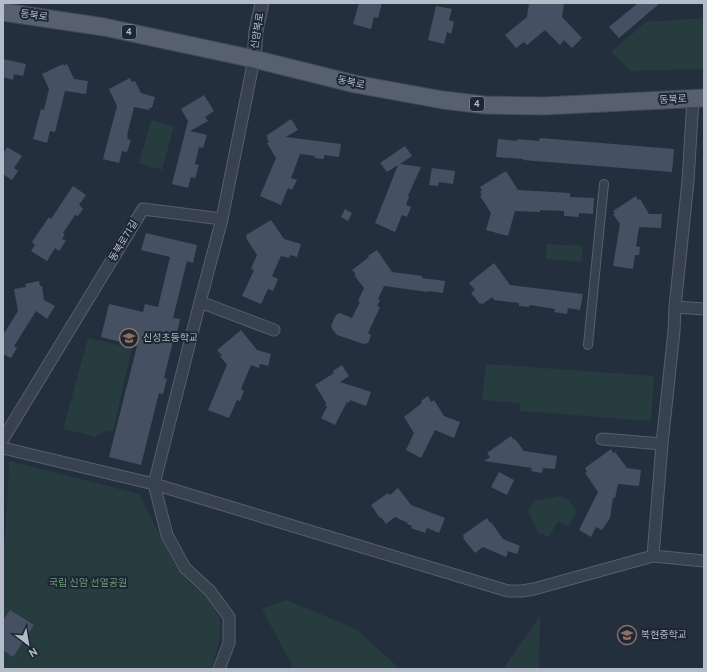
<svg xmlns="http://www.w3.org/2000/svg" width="707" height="672" font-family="Overpass,'Noto Sans KR',sans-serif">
<rect width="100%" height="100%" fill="#242f3e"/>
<path fill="#263c3f" d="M704,18v51l-73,2 -20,-19 35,-30z
M151,120l23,6 -12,44 -23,-7z
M547,244l36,2 -1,16 -36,-3z
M88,338l44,10 -19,83c-7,-1 -12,0 -17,6l-33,-8z
M486,364l168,12 -3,45 -131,-10v-8l-38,-3z
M9,461l130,33 36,71 14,18 19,14 12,21v21l-9,30h-208v-112l3,-32z
M559,496l10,4 8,12 -9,14 -10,-5 -9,16 -11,-4 -10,-22 6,-10z
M286,600l70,29 44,40h-108l-2,-8 -28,-52z
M540,616l-1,53h-36z"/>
<path fill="#455162" d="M359,3h23l-4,15 -4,-1 -3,12 -18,-5z
M529,3h35l-2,14 20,21 -10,10 -8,-8 -4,5 -15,-15 -18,15 -3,-3 -8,6 -11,-13 22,-18z
M638,3h22l-41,35 -10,-11z
M436,6l16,3 -3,11 5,2 -3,12 -4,-2 -3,12 -16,-4z
M3,59l23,5 -3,12 -9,-2 -1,6 -10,-3z
M63,64l1,2 3,-2 7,15 14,2 -2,13 -21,-3 -10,41 -5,-1 -3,12 -14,-4 8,-30 3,1 5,-21 -7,-15z
M130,78l2,4 3,-1 6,12 14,4 -3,11 -2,-1 -1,3 -15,-3 -7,28h1l-1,4 4,1 -4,12 -5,-1 -3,12 -16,-4 14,-53 -8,-17z
M204,95l10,16 -9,6 3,4 -18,10 17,4 -4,13 -4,-1 -4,17 4,1 -4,13 -4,-1 -3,11 -16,-4 16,-63 -7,-12z
M291,119l7,11 -12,7 55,7 -2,13 -15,-2v4l-9,-1v-2l-15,-2 -9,24 6,2 -5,10 -4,-2 -7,17 -21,-9 16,-38 -9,-15 2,-1 -2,-3 1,-1 -2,-2z
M540,138l134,11 -2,23 -149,-12 1,-1 -28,-2 2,-18 19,2v-2l22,2z
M405,146l7,10 -12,8 21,3 -13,29 1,1 -3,8 5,2 -4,10 -5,-2 -7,17 -20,-9 23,-58 -11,7 -7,-9z
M7,147l15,9 -8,12 4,3 -6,9 -9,-6v-20z
M432,168l23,3 -2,13 -14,-2 -1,4 -9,-1z
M506,171l12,19 52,3v4l24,1 -1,16 -14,-1v4l-15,-1v-5l-24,-1v2l-25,-1 -7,25 -22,-6 5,-17 -11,-17 2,-1 -2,-3 2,-2 -2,-3z
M73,186l13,9 -7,10 4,4 -5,7 -3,-1 -12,18 2,1 -3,5 4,2 -7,10 -4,-3 -8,13 -16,-10 4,-6 -3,-3 17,-25 2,2z
M636,196l2,4 2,-1 9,15h13l-1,14 -22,-1 -3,19 4,1 -1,8h-4l-2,14 -20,-3 7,-42 -7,-10 2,-1 -2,-2z
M345,209l7,4 -4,8 -7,-4z
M271,220l13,19 17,5 -4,13 -7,-2 -1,3 -8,-2 -9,20 6,3 -5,12 -5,-2 -7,15 -19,-8 12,-26 -3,-1 6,-14 -11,-17 1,-1 -1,-2z
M146,233l51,12 -4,18 -6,-2 -14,57 7,1 -4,19 -2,-1 -10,41 3,1 -4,15 -4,-1 -18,72 -32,-8 28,-111 -36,-9 8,-33 34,8 2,-8 13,3 12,-50 -29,-7z
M377,250l15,22 30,4v2l23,3 -2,12 -14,-2 -1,1 -44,-6 -6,13 2,1 -3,6 3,1 -12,26 3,2 -3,8 -4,1 -27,-9 -4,-5 -2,-4 4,-9 2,-3 3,-1 12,5 8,-16 -2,-1 6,-13 -10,-13 2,-1 -4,-4 17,-13 -1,-1z
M494,263l16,22 73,9 -3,16 -12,-2 -1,6 -13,-2 1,-3 -25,-4 -1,2 -10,-1v-3l-25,-3 -2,-3 -9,7 -2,-1 -1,1 -9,-11 4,-3 -6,-7z
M39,281l1,5h2l2,14 11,6 -8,13 -11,-8 -22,35 3,2 -6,10 -8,-4v-19l15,-24 -4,-22 12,-2 -1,-3z
M241,330l16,20 14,4 -3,12 -8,-2 -1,4 -8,-3 -10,24 3,2 -4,10 -3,-1 -8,18 -21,-8 19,-45 -7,-9 2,-1 -5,-5z
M342,365l7,11 -9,6 31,10 -5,14 -16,-6 -1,3 -2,-1 -12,23 -14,-7 6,-11 -2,-2 1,-2 -11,-18 19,-12 -1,-2z
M428,396l3,6 3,-2 10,16 16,6 -6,16 -19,-8 -14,28 -15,-8 8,-17 -10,-16 18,-14 -1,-2z
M511,436l3,4 1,-1 9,12 33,5 -2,13 -12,-1 -1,5 -11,-2 1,-3 -48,-7 6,-4 -3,-4z
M611,449l2,4 2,-1 12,16 14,2 -2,16 -21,-2 -3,14h-2l-3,20 -8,12 -6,-3 -5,10 -12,-7 19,-38 -13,-19 2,-1 -2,-4z
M499,472l15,8 -7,15 -16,-8z
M398,488l13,17 34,13 -6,15 -12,-5 -2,5 -14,-5 1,-2 -5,-2 1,-1 -13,-6 -9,7 -5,-7 -1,1 -9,-13 17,-12 2,2z
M487,518l3,5 1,-1 12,17 17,7 -3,8 -9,-3 -2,6 -23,-10 -8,6 -12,-15 1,-1 -1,-2z
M10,610l24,15 -21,32 -10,-7v-29z"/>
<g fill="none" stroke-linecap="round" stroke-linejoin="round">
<g stroke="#565f6c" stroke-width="10">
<path id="pedestrian" d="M588,345l16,-161"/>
</g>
<g stroke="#565f6c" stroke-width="13">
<path id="minor" d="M200,302l74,28
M675,307l29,2
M3,439l140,-230 79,10 32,-160
M602,439l60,5
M3,448l151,36 46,-182 22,-83
M154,484l354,107h14l12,-2 119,-33 51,5
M154,484l13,51 18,33 25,23 19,26v26l-10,26
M653,556l9,-112 12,-113 1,-24 13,-126 5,-82"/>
</g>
<g stroke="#565f6c" stroke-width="15">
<path id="tertiary" d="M254,59l2,-28 6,-28"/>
</g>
<g stroke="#414a57" stroke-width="19">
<path id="primary" d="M3,12l101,15 150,32 101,25 88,16 42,5 59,1 160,-8"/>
</g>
<use href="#pedestrian" stroke="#38414e" stroke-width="8"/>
<use href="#minor" stroke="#38414e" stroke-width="11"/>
<use href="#tertiary" stroke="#38414e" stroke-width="13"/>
<use href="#primary" stroke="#56606e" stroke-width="17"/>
</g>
<defs>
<g id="school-ring" transform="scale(1)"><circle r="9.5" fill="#1d2633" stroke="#8d6e63" stroke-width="1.5"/><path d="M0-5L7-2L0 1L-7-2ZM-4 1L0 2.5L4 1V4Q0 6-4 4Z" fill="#8d6e63"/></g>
</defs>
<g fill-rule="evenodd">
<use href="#school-ring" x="129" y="338"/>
<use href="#school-ring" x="627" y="635"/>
</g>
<g text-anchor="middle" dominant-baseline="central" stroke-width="4" stroke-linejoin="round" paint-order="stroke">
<g fill="#1d2633" stroke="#878f9c" stroke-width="1">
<rect x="122" y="25" width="14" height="14" rx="3"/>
<rect x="470" y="97" width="14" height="14" rx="3"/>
</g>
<g font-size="9" font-weight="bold" fill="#b4bcc9">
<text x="129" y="32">4</text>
<text x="477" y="104">4</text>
</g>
<g font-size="10" fill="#b4bcc9" stroke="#1d2633">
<text transform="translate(34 16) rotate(8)">동북로</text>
<text transform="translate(258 31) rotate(-81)">신암북로</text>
<text transform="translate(351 83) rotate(12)">동북로</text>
<text transform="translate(673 100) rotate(-3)">동북로</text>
<text transform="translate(124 241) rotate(-59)">동북로71길</text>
</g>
<g font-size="10" fill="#b4bcc9" stroke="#1d2633" text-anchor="start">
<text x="143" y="338">신성초등학교</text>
<text x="641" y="635">복현중학교</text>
</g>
<g font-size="10" fill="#6b9a76" stroke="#1d2633">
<text x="88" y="583">국립 신암 선열공원</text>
</g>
</g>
<rect width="707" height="672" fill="none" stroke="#b4bcc9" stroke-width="8"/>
<g transform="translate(28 644) rotate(149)" stroke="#1d2633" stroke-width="3" paint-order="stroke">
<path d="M0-3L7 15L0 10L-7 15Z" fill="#b4bcc9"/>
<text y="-6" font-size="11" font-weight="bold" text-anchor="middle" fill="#b4bcc9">N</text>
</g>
</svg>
